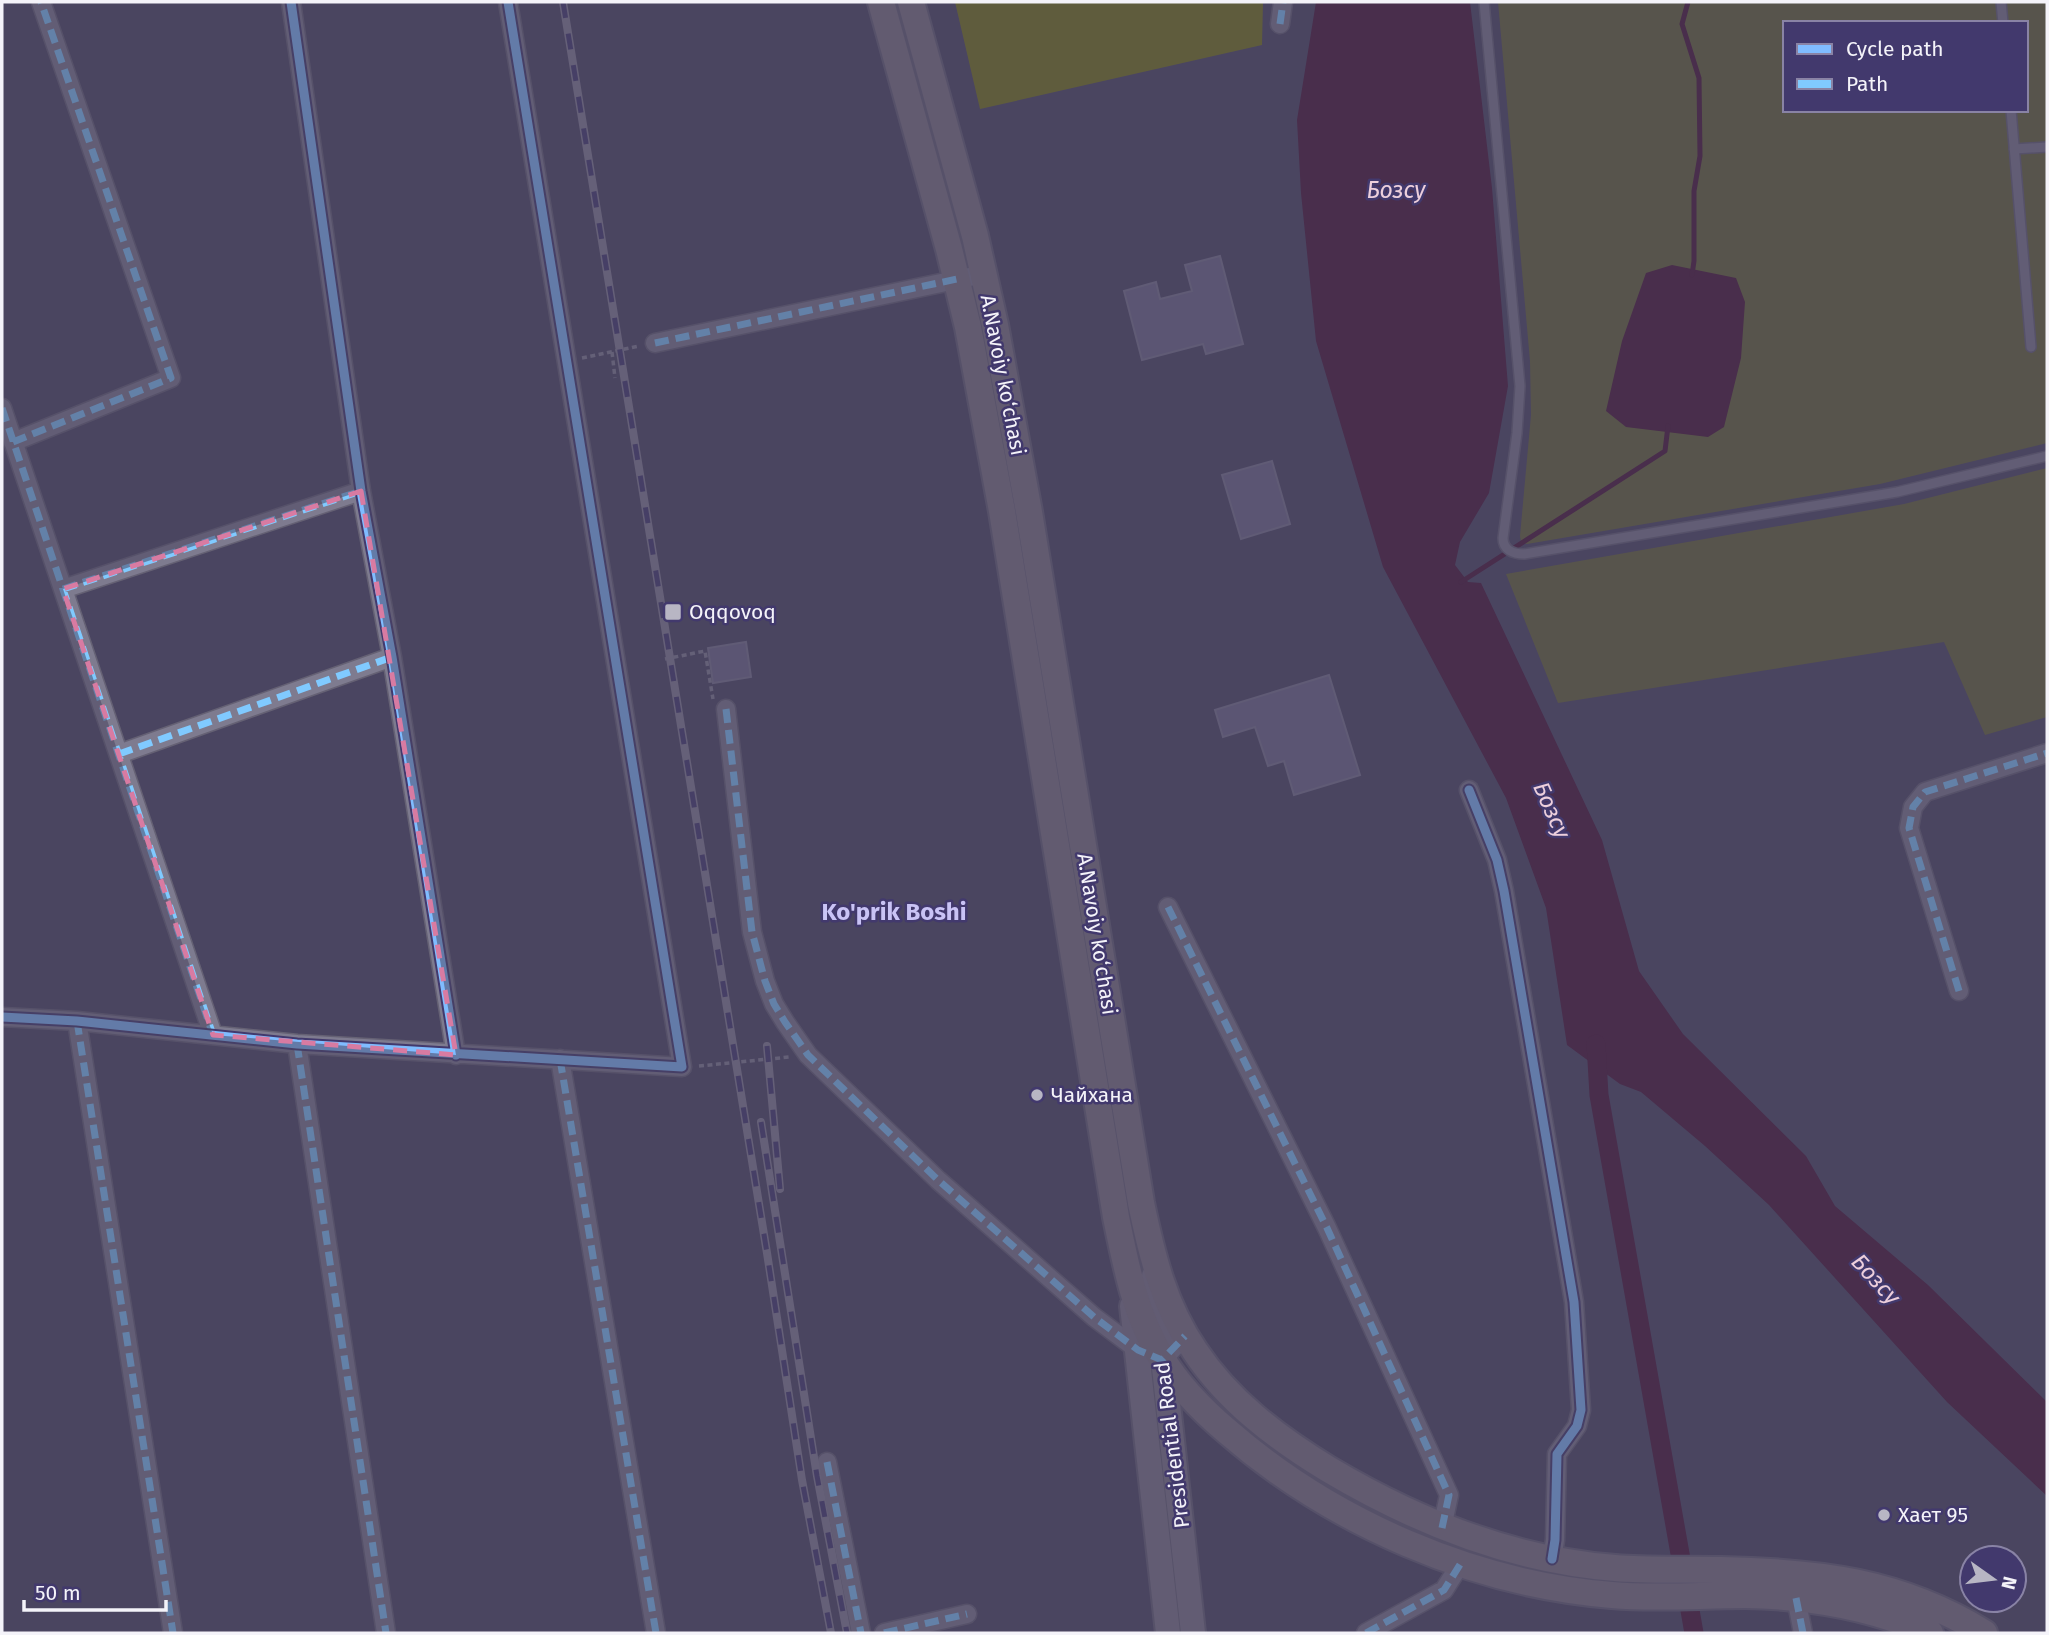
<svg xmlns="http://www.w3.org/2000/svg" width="2049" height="1635" font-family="'Fira Sans',sans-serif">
<rect width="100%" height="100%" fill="#4a4561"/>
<path fill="#676733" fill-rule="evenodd" d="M1498,2h549v441l-167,41 -353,60 -6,-2 -1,-6 11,-121 -1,-54zM1785,23h241v87h-241z
M2047,468v249l-62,18 -41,-93 -386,61 -52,-129 398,-70z"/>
<path fill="#797913" d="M955,2h308l-1,43 -282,64z"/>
<path fill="#471233" d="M1316,2h154l22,186 16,198 -19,107 -29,49 -5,23 13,17 13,1 121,257 37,131 44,63 123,122 29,50 93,79 119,117v94l-100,-94 -178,-197 -64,-59 -64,-54 -21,-8 -53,-39 -21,-137 -40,-110 -123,-231 -67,-226 -15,-148 -4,-73z
M1672,265l64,13 9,24 -4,56 -17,69 -16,10 -82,-10 -20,-16 16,-70 24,-68z"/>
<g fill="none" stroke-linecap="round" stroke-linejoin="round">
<path stroke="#471233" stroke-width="5" d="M1688,2l-6,22 17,54 1,78 -6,35v70l-2,14
M1461,582l204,-131 3,-25"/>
<path stroke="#471233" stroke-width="19" d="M1596,1044l3,51 95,538"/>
</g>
<path fill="#6f698a" stroke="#7a768f" stroke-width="2" d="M1220,256l23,88 -37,10 -3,-10 -61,16 -18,-69 32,-9 4,17 32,-8 -7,-26z
M1272,461l18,63 -49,15 -19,-64z
M746,642l5,35 -38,6 -5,-35z
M1329,675l31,100 -66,20 -10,-34 -16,5 -13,-39 -32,10 -8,-27z"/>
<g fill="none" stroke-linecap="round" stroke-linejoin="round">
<g stroke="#656174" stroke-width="12">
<path id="lane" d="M1484,2l36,384 -3,47 -14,105c0,12 10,16 21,16l373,-62 150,-36
M2001,2l2,21
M2011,110l20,237
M2014,149l33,-2"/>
</g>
<g stroke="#656174" stroke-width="21">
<path id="street" d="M291,2l70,489 31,166 64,398
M1280,24l3,-22
M655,343l329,-69
M2,408l211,627
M13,442l158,-64 -130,-376
M63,589l298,-98
M726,709l26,223 13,49 9,23 11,18 23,33 130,125 156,137 44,33 24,10 23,-24
M119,754l273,-97
M1469,790l28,70 7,31 70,411 7,108 -4,16 -20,28 -2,86 -3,19
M1168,907l159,321 122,267 -7,33
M1959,991l-50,-163 4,-21 12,-15 122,-39
M2,1017l75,4 220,23 385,23 -174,-1065
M77,1021l96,612
M297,1044l89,589
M560,1059l96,574
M827,1462l34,171
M1796,1598l7,35
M884,1633l83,-19
M1366,1633l78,-43 17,-27"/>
</g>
<g stroke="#656174" stroke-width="28">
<path id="secondary" d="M1154,1276l39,357
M1132,1306l36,327"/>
</g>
<g stroke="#656174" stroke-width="30">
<path id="primary" d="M881,2l68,247 19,78 34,184 114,706c10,49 19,97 45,140 17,29 42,54 67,75 105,91 246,152 384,163 44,4 88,0 133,0 64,1 126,11 185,38
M911,2l64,234 20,89 34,187 112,691c11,53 23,103 54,148 33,50 82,87 133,118 89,53 184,91 287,99 36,3 71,1 106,2 97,2 179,11 263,63"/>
</g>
<path stroke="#848093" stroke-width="3.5" stroke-dasharray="5 3.5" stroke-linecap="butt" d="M612,352l3,26
M582,358l57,-12
M665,659l40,-8 8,48
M699,1066l90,-9"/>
<use href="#lane" stroke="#7e7b8f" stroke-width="9"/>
<use href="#street" stroke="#7e7b8f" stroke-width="18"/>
<use href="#secondary" stroke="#7e7889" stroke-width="24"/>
<use href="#primary" stroke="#7e7584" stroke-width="26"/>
<g stroke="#868194" stroke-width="8">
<path id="rail" d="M563,2l204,1251 35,227 29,153
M767,1046l13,143
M761,1122l56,354 30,157"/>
</g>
<use href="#rail" stroke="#42396d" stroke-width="5" stroke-dasharray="16" stroke-linecap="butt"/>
<path stroke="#80caff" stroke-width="7" stroke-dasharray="14 7" stroke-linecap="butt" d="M1280,24l3,-22
M655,343l302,-64
M2,408l211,627
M13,442l158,-64 -130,-376
M63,589l298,-98
M726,709l26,223 13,49 9,23 11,18 23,33 130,125 156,137 44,33 24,10 23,-24
M119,754l273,-97
M1168,907l159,321 122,267 -7,33
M1959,991l-50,-163 4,-21 12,-15 122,-39
M77,1021l96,612
M297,1044l89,589
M560,1059l96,574
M827,1462l34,171
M1796,1598l7,35
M884,1633l83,-19
M1366,1633l78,-43 17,-27"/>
<g stroke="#42396d" stroke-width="13">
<path id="cycleway" d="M291,2l70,489 31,166 64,398
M1469,790l28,70 7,31 70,411 7,108 -4,16 -20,28 -2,86 -3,19
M2,1017l75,4 220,23 385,23 -174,-1065"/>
</g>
<use href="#cycleway" stroke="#80bcff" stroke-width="9"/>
</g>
<path d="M0 0H2049V1635H0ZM361,491l95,564 -243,-20 -150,-446z" fill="#4a4561" fill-opacity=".55" fill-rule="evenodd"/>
<path fill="none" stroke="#d87ba2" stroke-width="5" stroke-dasharray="14 9" stroke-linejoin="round" d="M361,491l95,564 -243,-20 -150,-446z"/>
<g fill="#b8b6c4" stroke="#42396d" stroke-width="2.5">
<rect x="664" y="603" width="18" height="18" rx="3.5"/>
<circle cx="1037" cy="1095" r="7"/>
<circle cx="1884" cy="1515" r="7"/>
</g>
<g text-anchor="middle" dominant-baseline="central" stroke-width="5" stroke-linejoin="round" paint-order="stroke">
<g font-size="21" fill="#f4f3f9" stroke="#42396d">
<text transform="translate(1003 375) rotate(79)">A.Navoiy ko‘chasi</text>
<text transform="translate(1097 934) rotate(81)">A.Navoiy ko‘chasi</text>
<text transform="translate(1172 1445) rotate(-97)">Presidential Road</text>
</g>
<g font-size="21" fill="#f4f3f9" stroke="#42396d" text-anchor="start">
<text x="689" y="612">Oqqovoq</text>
<text x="1051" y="1095">Чайхана</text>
<text x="1898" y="1515">Хает 95</text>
</g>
<g font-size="23" font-style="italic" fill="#edcfdc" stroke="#42396d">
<text x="1396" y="190">Бозсу</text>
<text transform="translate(1552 810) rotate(66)">Бозсу</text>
<text transform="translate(1876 1279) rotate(47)">Бозсу</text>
</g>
<g font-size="24" font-weight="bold" fill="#c9c3f5" stroke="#42396d">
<text x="894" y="912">Ko'prik Boshi</text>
</g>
</g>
<rect width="2049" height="1635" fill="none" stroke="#f4f3f9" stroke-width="7"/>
<rect x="1783" y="21" width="245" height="91" fill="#42396d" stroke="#8983a5" stroke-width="2"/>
<rect x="1797" y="44" width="35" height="10" fill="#80bcff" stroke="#8983a5" stroke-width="2"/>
<text x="1846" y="56" font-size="21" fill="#f4f3f9">Cycle path</text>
<rect x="1797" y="79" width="35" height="10" fill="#80caff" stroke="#8983a5" stroke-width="2"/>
<text x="1846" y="91" font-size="21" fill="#f4f3f9">Path</text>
<g transform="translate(1993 1579) rotate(104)"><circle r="33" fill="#42396d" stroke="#8983a5" stroke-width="2"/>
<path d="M0-5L12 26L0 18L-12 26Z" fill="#b8b6c4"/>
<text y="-10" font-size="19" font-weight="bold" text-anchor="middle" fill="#f4f3f9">N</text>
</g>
<path d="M24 1600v10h142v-10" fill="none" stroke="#f4f3f9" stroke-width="3.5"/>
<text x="35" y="1600" font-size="21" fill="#f4f3f9" stroke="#42396d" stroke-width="5" paint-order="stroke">50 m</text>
</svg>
